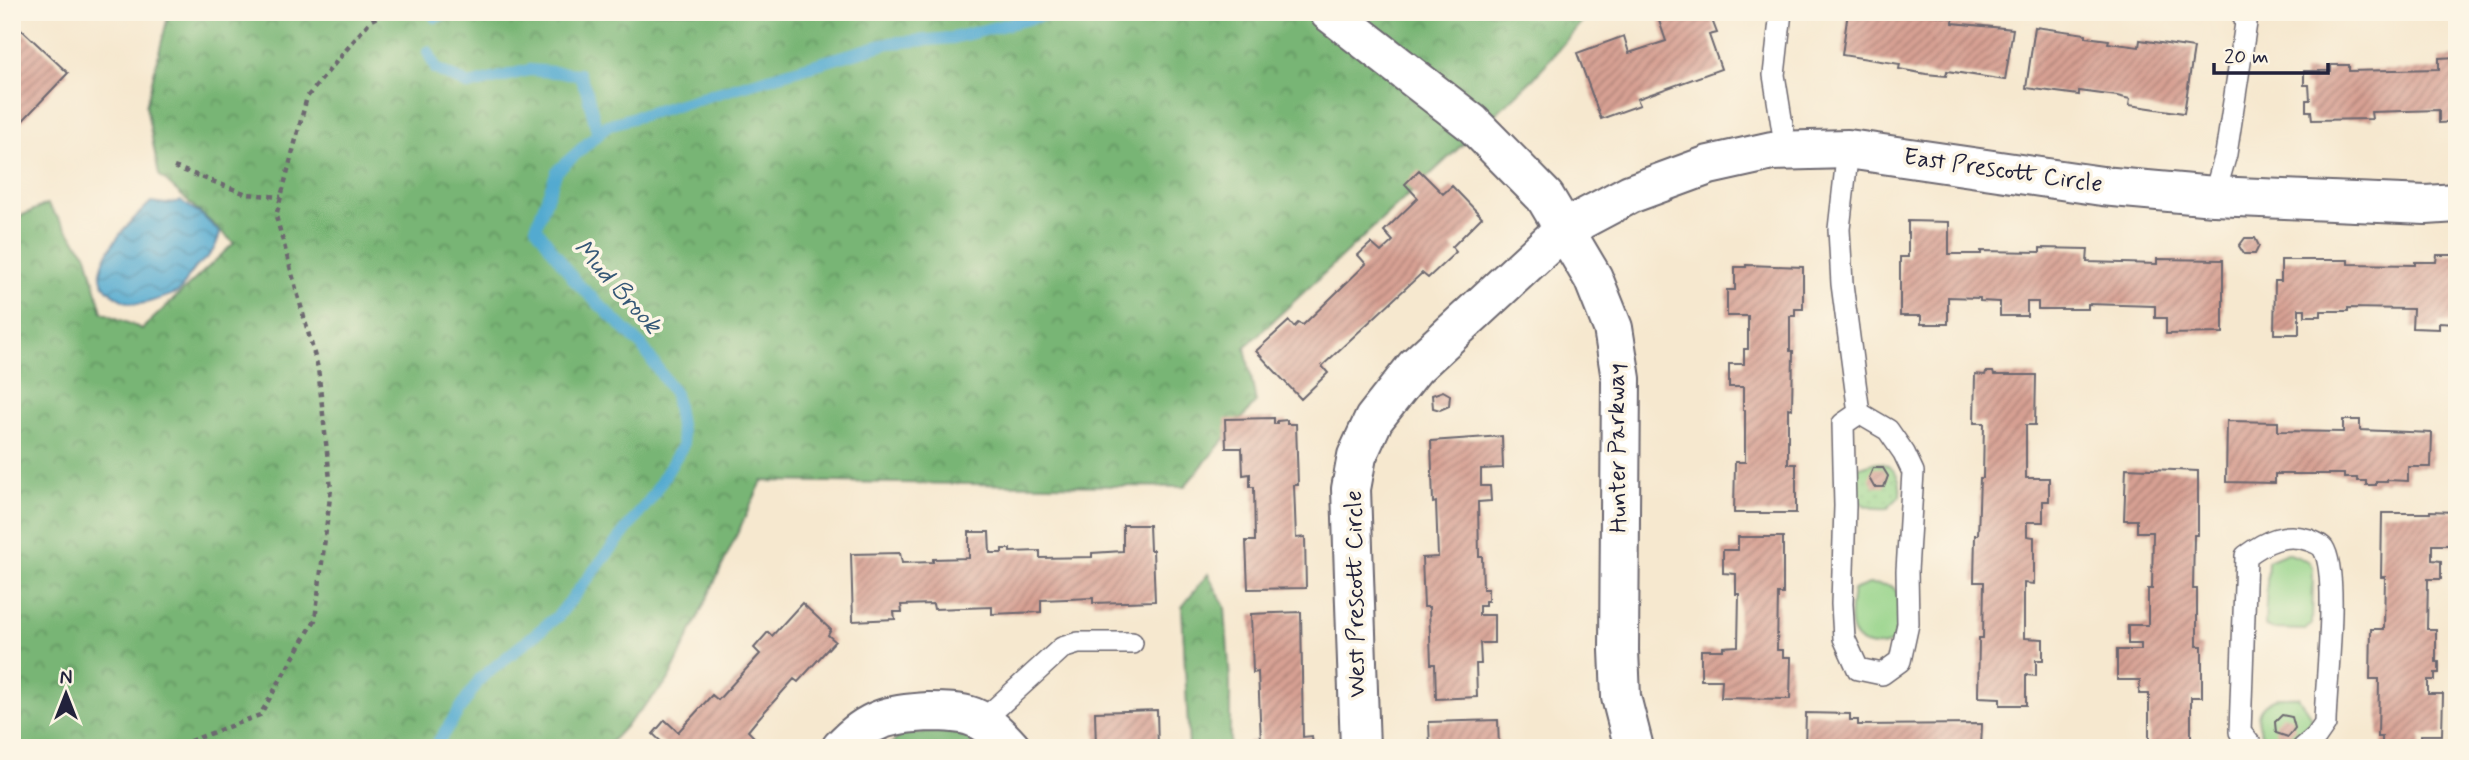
<svg xmlns="http://www.w3.org/2000/svg" width="2469" height="760" font-family="Mynerve,sans-serif">
<defs>
<pattern id="forest-crowns" width="20" height="18" patternUnits="userSpaceOnUse" patternTransform="scale(1.75)"><rect width="20" height="18" fill="#78b575"/><path d="M2 6a3 3 0 1 1 6 0M12 15a3 3 0 1 1 6 0" fill="none" stroke="#629361"/></pattern>
<pattern id="garden-dots" width="8" height="8" patternUnits="userSpaceOnUse" patternTransform="scale(1.75)"><rect width="8" height="8" fill="#95d389"/><path d="M2 2h.1M6 6h.1" fill="none" stroke="#80b577" stroke-width="1.8" stroke-linecap="round"/></pattern>
<pattern id="water-waves" width="16" height="10" patternUnits="userSpaceOnUse" patternTransform="scale(1.75)"><rect width="16" height="10" fill="#53aad0"/><path d="M0 5q4-4 8 0t8 0" fill="none" stroke="#448aaa"/></pattern>
<pattern id="building-hatch" width="6" height="6" patternUnits="userSpaceOnUse" patternTransform="scale(1.75)"><rect width="6" height="6" fill="#d7a093"/><path d="M-1 1l2-2M0 6l6-6M5 7l2-2" fill="none" stroke="#ae8279"/></pattern>
</defs>
<rect width="100%" height="100%" fill="#fcf5e5"/>
<filter id="ink" filterUnits="userSpaceOnUse"><feTurbulence type="fractalNoise" baseFrequency=".0143" numOctaves="2"/><feDisplacementMap in="SourceGraphic" scale="14" xChannelSelector="R" yChannelSelector="G"/><feConvolveMatrix kernelMatrix="1 2 1 2 8 2 1 2 1" color-interpolation-filters="sRGB"/></filter>
<filter id="wash" filterUnits="userSpaceOnUse"><feTurbulence type="fractalNoise" baseFrequency=".00686" numOctaves="4" result="noise"/><feDisplacementMap in="SourceGraphic" scale="28" xChannelSelector="R" yChannelSelector="G"/><feGaussianBlur stdDeviation="1.57" result="paint"/><feColorMatrix in="noise" values="0 0 0 0 0 0 0 0 0 0 0 0 0 0 0 0 0 1.4 0 .05"/><feComposite in="paint" operator="in"/></filter>
<g filter="url(#wash)">
<rect width="100%" height="100%" fill="#f6e8cf"/>
<path fill="#95d389" stroke="#5c7a62" stroke-width="2" d="M2287,553l21,8 5,7 -1,56 -6,6 -35,-1 -6,-3 3,-65z
M1869,584c7,1 16,0 22,2 14,6 5,41 4,54 -7,5 -12,7 -21,6 -31,-4 -24,-33 -21,-56z
M2278,697h20l14,21c-9,27 -26,32 -50,17 -7,-22 -6,-28 16,-38z"/>
<path fill="url(#forest-crowns)" stroke="#4d6c58" stroke-width="2" d="M169,12h1421l-56,66 -289,269 11,55 -72,85 -422,-6 -94,200 -63,67h-593v-528l35,-16 40,51 15,57 40,17 92,-86 -75,-68 -13,-69z
M1208,574l17,33 5,75v66h-41l-7,-141z
M946,728l23,11 8,9h-92c10,-6 16,-16 27,-19l4,5z"/>
<path fill="url(#garden-dots)" stroke="#5c7a62" stroke-width="2" d="M1876,462c19,3 26,16 24,34l-12,12c-18,1 -33,-1 -34,-22 -1,-8 -1,-11 3,-18z"/>
<path fill="url(#water-waves)" stroke="#3a6686" stroke-width="2" d="M181,201l21,14 18,18c-6,22 -11,22 -27,37 -5,6 -9,18 -15,22 -6,3 -35,13 -41,12 -15,-1 -39,-16 -36,-33 5,-26 31,-51 50,-69l15,2z"/>
<g fill="none" stroke-linecap="round" stroke-linejoin="round">
<path stroke="#53aad0" stroke-width="12" d="M435,17l14,-5
M428,52l8,17 33,16 60,-15 50,4 8,18 11,43
M434,748l46,-69 79,-64 93,-118 31,-52 -8,-51 -33,-48 -67,-65 -39,-54 21,-56 51,-46 281,-82 64,-5 103,-26"/>
</g>
<g id="blocks">
<path fill="url(#building-hatch)" d="M1656,12h53l8,21 -8,2 12,34 -84,30 3,6 -39,14 -24,-66 47,-17 5,17 37,-12z
M1848,12l55,2 10,-2 40,6v5l60,6 -8,51 -58,-9 -1,5 -20,-2 -27,-5 1,-5 -58,-9z
M2035,27l51,7v3l23,3 -1,3 31,4 1,-7 54,8 -10,65 -55,-8 1,-6 -13,-3 -38,-5v4l-53,-7z
M22,30l46,43 -56,59v-92z
M2457,57v65l-18,1v-13l-68,2 1,7 -60,1 -1,-9h-5v-11h4l-1,-15h-5v-14h27v-6h18v6l90,-2v-11z
M1419,170l24,24 9,-8 30,31 -30,30 4,5 -28,26 -6,-5 -100,93 6,7 -27,26 -45,-48 33,-30 5,6 4,-4 5,2 63,-61 -8,-9 13,-12 10,9 12,-11 -9,-10 34,-33 -13,-14z
M1908,221l41,1v32h32v-3l59,1v-4l48,1 -1,13 70,2v-5l66,1v73l-57,1v-16h-11v-12l-67,-2v5h-50v-7h-11v14h-27v-14l-20,-1v-3l-32,-1v27h-27v-8h-21v-59h8z
M2245,238h10l4,8 -4,8h-11l-5,-8z
M2437,255h20v68l-18,-1v7l-27,-1 1,-19 -65,-1v3h-27v5h-16v-7h-6v25h-25l1,-53h6v-21h67v4l67,1v-3h21z
M1746,265l57,2v42h-8v7h-5v35h3l-1,58 -4,-1v56h8v49h-62l1,-51h10v-52h-2v-23h-14v-23h15v-15h4v-33h-21v-26h8v-23h11z
M1986,372h7l1,3h42l-1,50h-9v53h23v23h-6v21h-16v14l7,1v47l-10,-1v55l19,1v21h-7v16l-10,-1v30h-26v-7l-22,-1 1,-59h4l1,-56h-10l1,-47h3l2,-57h3l1,-55h-10l1,-49 10,1z
M1443,391l7,4 -1,11 -9,4 -7,-2 -1,-13z
M1274,418v6h3v-3l10,-1v4h9l2,61h-4l2,53 9,-1 1,51 -58,1 -2,-48h9l-1,-54h-4v-13l-7,1 -1,-27h-16l-1,-29z
M2343,420h17v10l72,3 -1,34h-23v14l-21,-1v2h-11v3h-10v-4h-9v-3h-13v-4h-69v9l-49,-1 1,-61 51,1v9l65,1z
M1502,436l1,32 -22,1v17h9l1,15 -13,1 1,54h3l1,33h5v12h-3v5h-6v9h15v28h-14l1,21h-5l1,33 -41,2 -1,-35h-4l-2,-57h-5l-2,-49 16,-1 -2,-55 -3,1 -2,-62z
M1873,468h10l5,8 -4,11h-10l-5,-9z
M2126,468l72,3v64h-4l-1,54h4v57h5v51h-11v51h-42v-54h-10l1,-14h-23v-30h24v-6h-13v-19h20v-36h4l1,-57h-16v-12h-13z
M2430,511l25,1v33h-23v15l9,1v18h-13l-1,50h9v33h3v11h-4v7h-7v14h15l-1,41h-21v13h-39v-11h-4l1,-58h-9l1,-50h13l1,-52h-4l1,-64h48z
M1123,525h26l1,25h3l2,51 -62,2v-5l-52,2v12l-49,2v-7l-58,2 -1,-5 -32,1 1,7h-8l1,7 -42,2 -2,-67 49,-1 2,10 31,-1v-3l36,-1v-26h20l1,21h12v-4h8v3l30,-1v7l52,-1v-4l31,-2z
M1738,537h45v57h-5l-1,56h6v7h8l-1,42 -69,-1 1,-18h-21v-30h22v-3l15,-1 1,-52h-3v-20l-13,-1v-23h15z
M802,603l29,27 -3,5 7,6 -37,41 -4,-3 -37,41 -9,11 6,6 -9,11h-77l-15,-14 12,-14 13,12 34,-37 6,5 42,-46 -6,-6 14,-16 4,4z
M1301,612l2,125 9,-1 1,12h-64l-1,-7h13l-3,-69 -5,1 -2,-59z
M1157,710l1,38h-62l-1,-36z
M1806,713l44,1v6h8v5l124,-1 -1,24h-176z
M2282,715l10,2 3,11 -7,9 -12,-4 -1,-11z
M1498,720l1,28h-69l-1,-26z"/>
</g>
</g>
<g filter="url(#ink)">
<use href="#blocks" fill-opacity="0" stroke="#6c676f" stroke-width="2"/>
<g fill="none" stroke-linecap="round" stroke-linejoin="round">
<g stroke="#6c676f" stroke-width="24">
<path id="service" d="M1781,12l-7,63 12,75
M1848,149l-9,80 3,55 17,129 -16,11 2,82 -3,98 2,34 14,31 24,5 18,-13 8,-37 -1,-53 6,-99 -9,-19 -16,-23 -29,-17
M2214,196l12,-42 20,-131 -4,-11
M981,722l81,-74 16,-5h54
M2253,748l-13,-16 6,-176c20,-15 39,-24 63,-16 5,2 11,4 14,8 17,25 2,141 2,176l-9,13 -13,11"/>
</g>
<g stroke="#6c676f" stroke-width="42">
<path id="minor" d="M1329,12l143,111 73,74 48,81 20,50 8,51 -2,271 2,47 13,51
M841,748c28,-30 49,-34 88,-36 14,0 31,0 44,5 15,6 27,19 38,31
M1360,748l-9,-259 6,-33 17,-37 41,-52 149,-138 66,-35 79,-29 63,-14 76,-2 254,37 112,10 212,9 31,-2"/>
</g>
<path stroke="#6c676f" stroke-width="4.5" stroke-dasharray="5 5" stroke-linecap="butt" d="M174,167l73,27 34,3
M171,748l89,-33 55,-95 16,-131 -13,-121 -42,-152 31,-119 64,-77 16,-8"/>
<use href="#service" stroke="#fff" stroke-width="21"/>
<use href="#minor" stroke="#fff" stroke-width="38"/>
</g>
</g>
<g text-anchor="middle" dominant-baseline="central" stroke-width="7" stroke-linejoin="round" paint-order="stroke">
<g font-size="24" fill="#22223b" stroke="#fcf5e5">
<text transform="translate(2003 171) rotate(8)">East Prescott Circle</text>
<text transform="translate(1618 448) rotate(-91)">Hunter Parkway</text>
<text transform="translate(1356 594) rotate(-91)">West Prescott Circle</text>
</g>
<g font-size="26" font-style="italic" fill="#365877" stroke="#fcf5e5">
<text transform="translate(617 287) rotate(48)">Mud Brook</text>
</g>
</g>
<rect width="2469" height="760" fill="none" stroke="#fcf5e5" stroke-width="42"/>
<g transform="translate(66 694)" stroke="#fcf5e5" stroke-width="5" paint-order="stroke">
<path d="M0-5L12 26L0 18L-12 26Z" fill="#22223b"/>
<text y="-10" font-size="19" font-weight="bold" text-anchor="middle" fill="#22223b">N</text>
</g>
<path d="M2214 63v10h114v-10" fill="none" stroke="#22223b" stroke-width="3.5"/>
<text x="2224" y="63" font-size="21" fill="#22223b" stroke="#fcf5e5" stroke-width="5" paint-order="stroke">20 m</text>
</svg>
